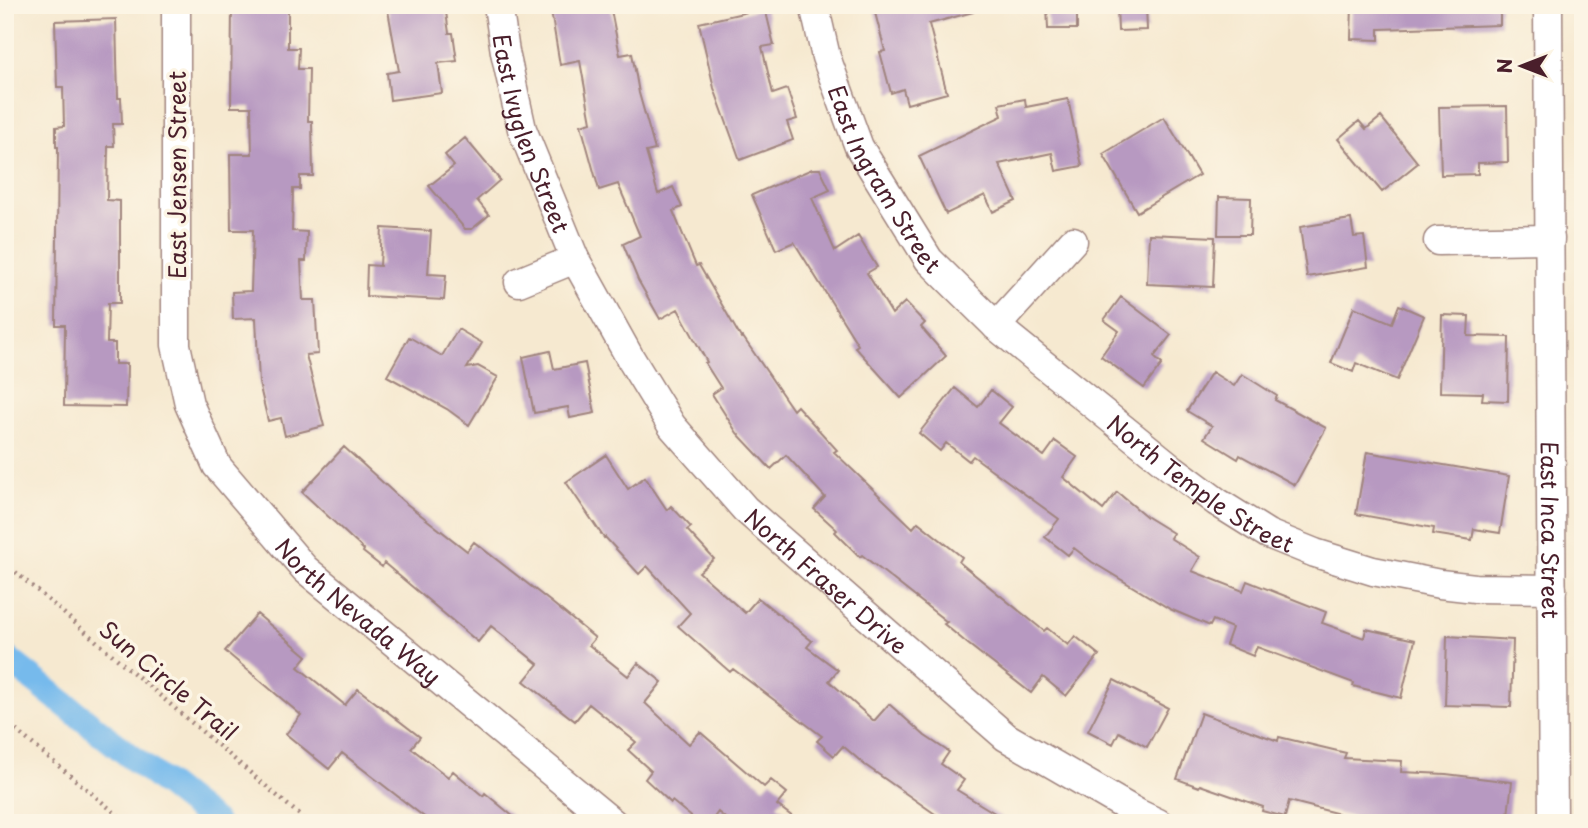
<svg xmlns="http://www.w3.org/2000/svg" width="1588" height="828" font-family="'Playpen Sans',sans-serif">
<rect width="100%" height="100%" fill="#fcf5e5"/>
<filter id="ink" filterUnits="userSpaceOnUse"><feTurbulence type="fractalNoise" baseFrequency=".0143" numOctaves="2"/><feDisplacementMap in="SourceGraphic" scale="14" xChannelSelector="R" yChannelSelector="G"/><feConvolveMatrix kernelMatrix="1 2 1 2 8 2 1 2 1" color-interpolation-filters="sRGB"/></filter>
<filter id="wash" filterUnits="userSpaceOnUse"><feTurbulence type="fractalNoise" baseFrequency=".00686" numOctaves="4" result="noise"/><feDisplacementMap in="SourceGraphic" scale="28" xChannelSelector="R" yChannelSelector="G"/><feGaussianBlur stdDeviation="1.57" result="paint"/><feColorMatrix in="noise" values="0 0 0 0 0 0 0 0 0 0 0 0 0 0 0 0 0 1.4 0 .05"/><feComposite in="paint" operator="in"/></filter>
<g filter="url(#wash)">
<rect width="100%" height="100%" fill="#f6e9d0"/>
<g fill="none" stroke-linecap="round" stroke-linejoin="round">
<path stroke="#76baec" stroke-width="26" d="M5,657l210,166"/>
</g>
<g id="blocks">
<path fill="#b799c1" d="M232,5h56v43h11l-1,21h11l-1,52h4l1,55h-13v13h-7l-1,42 15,1 -1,29h-5l2,39h12l3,54 -12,1 18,71 -39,10 -4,-18 -13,3 -9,-38 -3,-65 -23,1 -1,-27 19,-1 2,-61h-22l-1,-76h22l-1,-47h-20z
M387,5h58l4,28h4l4,28 -19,2 4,30 -52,7 -3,-27 12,-2z
M550,5h60l10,50 12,-2 7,40 16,57 -9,2 12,42 15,-7 9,20 -9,4 23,55 3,-1 42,73 2,-1 50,73 4,-4 40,44 -3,2 79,76 5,-6 44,35 -3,5 85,69 3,-3 21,17 7,-9 24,19 -33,41 -23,-19 -12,16 -63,-49 -24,-20 3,-2 -85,-67 -2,2 -25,-25 2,-2 -23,-21 11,-12 -39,-42 -15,14 -34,-36 -25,-39 9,-6 -16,-25 2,-1 -29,-53 -18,10 -22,-39 -15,-36 17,-8 -22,-52 -19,6 -18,-65 10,-3 -11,-61 -20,4z
M873,5h99l1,7 -44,12 18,69 -40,11 -4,-15 -12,4 -11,-41 5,-1z
M1047,5h30v24h-29z
M1117,5h29l1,25 -29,1z
M1352,5h148v20l-121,4v11l-28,-1z
M765,8l9,37 -12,2 11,47 14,-5 10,30 -10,3 6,18 -53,20 -26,-72 -15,-65z
M116,19l2,79h3l1,26h-9l1,22h-6l-1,54 13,1v102h-12l-1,40h8v21h12l-1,43 -62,-1 1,-81h-9l2,-178h-2v-20l8,-1 -1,-39h-6l-2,-66z
M1025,99l1,8 42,-8 14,67 -26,5 -4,-18 -53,11 17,37 -23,11 -8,-17 -39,19 -27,-58 83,-40 -3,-12z
M1507,106l1,56 -30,1v11l-37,1 -2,-68z
M1164,117l35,58 -62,37 -34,-58z
M1381,117l37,46 -36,29 -44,-53 21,-18 7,8z
M465,138l35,42 -23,20 12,15 -17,14h-7l-36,-43 25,-20 -9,-11z
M812,169h8l10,21 -18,8 23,53 23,-15 19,31 -10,6 25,41 13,-12 20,21 -4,4 25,29 -45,42 -46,-51 3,-2 -64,-103 -18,8 -24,-55z
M1219,197l32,1 -1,37h-32z
M1351,219l3,18 10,-1 4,31 -61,10 -7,-50z
M382,228l49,3 -3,43 18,1 -2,25 -78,-4 1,-31 13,1z
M1149,234l66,3 -2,50 -66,-3z
M1121,297l50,38 -17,22 8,7 -18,24 -43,-32 18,-25 -15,-11z
M1399,305l25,11 -27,64 -41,-17 -3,9 -22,-9 23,-56 38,16z
M1442,315l27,1 -1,20 41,1 -1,64 -26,-1 1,-7 -43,-1z
M458,329l24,14 -15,25 11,-2 20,11 -29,48 -22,-16 -60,-33 22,-39 33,19z
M550,351l4,18 31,-6 10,50 -25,5 -2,-11 -34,6 -11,-56z
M1212,372l22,14 8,-12 35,22 -2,4 51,28 -31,57 -55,-30 -2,4 -34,-21 8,-12 -25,-15z
M955,388l23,19 13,-17 21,17 -13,16 45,33 11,-15 22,16 -14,20 40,33 14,-18 30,25 26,16 -3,5 30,19 -8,14 51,20 4,-10 79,31 -4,11 42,15 2,-9 49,11 -14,58 -48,-12 1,-3 -97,-36 -4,9 -27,-11 6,-17 -19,-8 -3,6 -40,-17 -78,-47 -18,-14 -6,7 -23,-18 14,-18 -86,-63 -4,5 -23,-18 -6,8 -21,-18z
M344,447l59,54 64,50 7,-9 77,60 44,36 -6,7 39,31 10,-13 24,19 -17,21 44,41 11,-12 64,55 7,-7 16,13 -10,12 24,18h-70l-13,-11 -8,11h-11l-27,-22 -1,2 -26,-24 6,-8 -23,-21 8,-8 -47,-38 -14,17 -51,-40 14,-17 -47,-38 -13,16 -94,-79 -2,4 -19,-15 1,-2 -62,-58z
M1367,452l142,24 -9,57 -26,-4 -2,11 -39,-6 1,-6 -78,-14z
M606,455l22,34 17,-12 22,33 4,-4 20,21 -4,3 27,29 -15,13 46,41 13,-15 54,43 -5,6 31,23 -9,11 45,40 15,-17 36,32 24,16 -8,12 23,16 -7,10 54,33h-63l-83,-58 -22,-19 -9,10 -17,-15 5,-5 -89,-67 -3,3 -52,-46 12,-13 -43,-47 -8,8 -34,-37 -1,1 -38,-56z
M257,614l50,42 -9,11 47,38 13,-16 62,48 -9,11 37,29 5,-6 30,25 2,-3 36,30h-89l-90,-70 -13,16 -43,-35 15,-19 -76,-64z
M1447,636l66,4 -2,67 -66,-2z
M1114,680l54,28 -21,39 -28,-15 -6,12 -25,-13z
M1201,713l77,28 1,-4 67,16 -2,5 58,3 -1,11 45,2 66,8 -5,41h-111l-33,-3 -74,-19 -4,16 -23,-6 1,-4 -63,-22 -1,2 -22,-8z"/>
</g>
</g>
<g filter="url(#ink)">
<use href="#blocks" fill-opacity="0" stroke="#a0847e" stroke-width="2"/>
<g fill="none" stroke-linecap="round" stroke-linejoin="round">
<g stroke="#a0847e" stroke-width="31">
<g id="street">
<path id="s1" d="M176,5v340l13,59 28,62 88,103 308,254"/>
<path id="s2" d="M498,5l7,47 17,77 53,130 54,97 43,70 73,83 261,228 133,77 19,9"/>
<path id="s3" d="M814,5l12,52 33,90 70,113 67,66 177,143 44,33 51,32 47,19 58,18 67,13 35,4 77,1"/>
<path id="s4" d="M1548,5l5,818"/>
<path d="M1438,241l112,-2"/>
<path d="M519,282l56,-23"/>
<path d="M996,326l77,-85"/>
</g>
</g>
<path stroke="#a0847e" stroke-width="4.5" stroke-dasharray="2 5" stroke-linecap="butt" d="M5,563l304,260
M5,721l122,102"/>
<use href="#street" stroke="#fff" stroke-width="28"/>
</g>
</g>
<g text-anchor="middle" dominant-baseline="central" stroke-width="7" stroke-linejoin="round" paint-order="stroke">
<g font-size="23" fill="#4a1f2b" stroke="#fcf5e5">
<text stroke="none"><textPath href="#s2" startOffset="133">East Ivyglen Street</textPath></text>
<text transform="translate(176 175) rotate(-90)">East Jensen Street</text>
<text stroke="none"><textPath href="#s3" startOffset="189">East Ingram Street</textPath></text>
<text stroke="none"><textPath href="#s3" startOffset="635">North Temple Street</textPath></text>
<text stroke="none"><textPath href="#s4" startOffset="525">East Inca Street</textPath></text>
<text stroke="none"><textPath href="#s2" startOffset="679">North Fraser Drive</textPath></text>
<text stroke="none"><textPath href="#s1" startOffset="672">North Nevada Way</textPath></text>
<text transform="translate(169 680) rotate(40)">Sun Circle Trail</text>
</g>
</g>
<rect width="1588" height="828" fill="none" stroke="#fcf5e5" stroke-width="28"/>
<g transform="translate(1522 66) rotate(270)" stroke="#fcf5e5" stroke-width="5" paint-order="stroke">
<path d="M0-5L12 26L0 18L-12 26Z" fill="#4a1f2b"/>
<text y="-10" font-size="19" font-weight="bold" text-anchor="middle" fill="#4a1f2b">N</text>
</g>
</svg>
